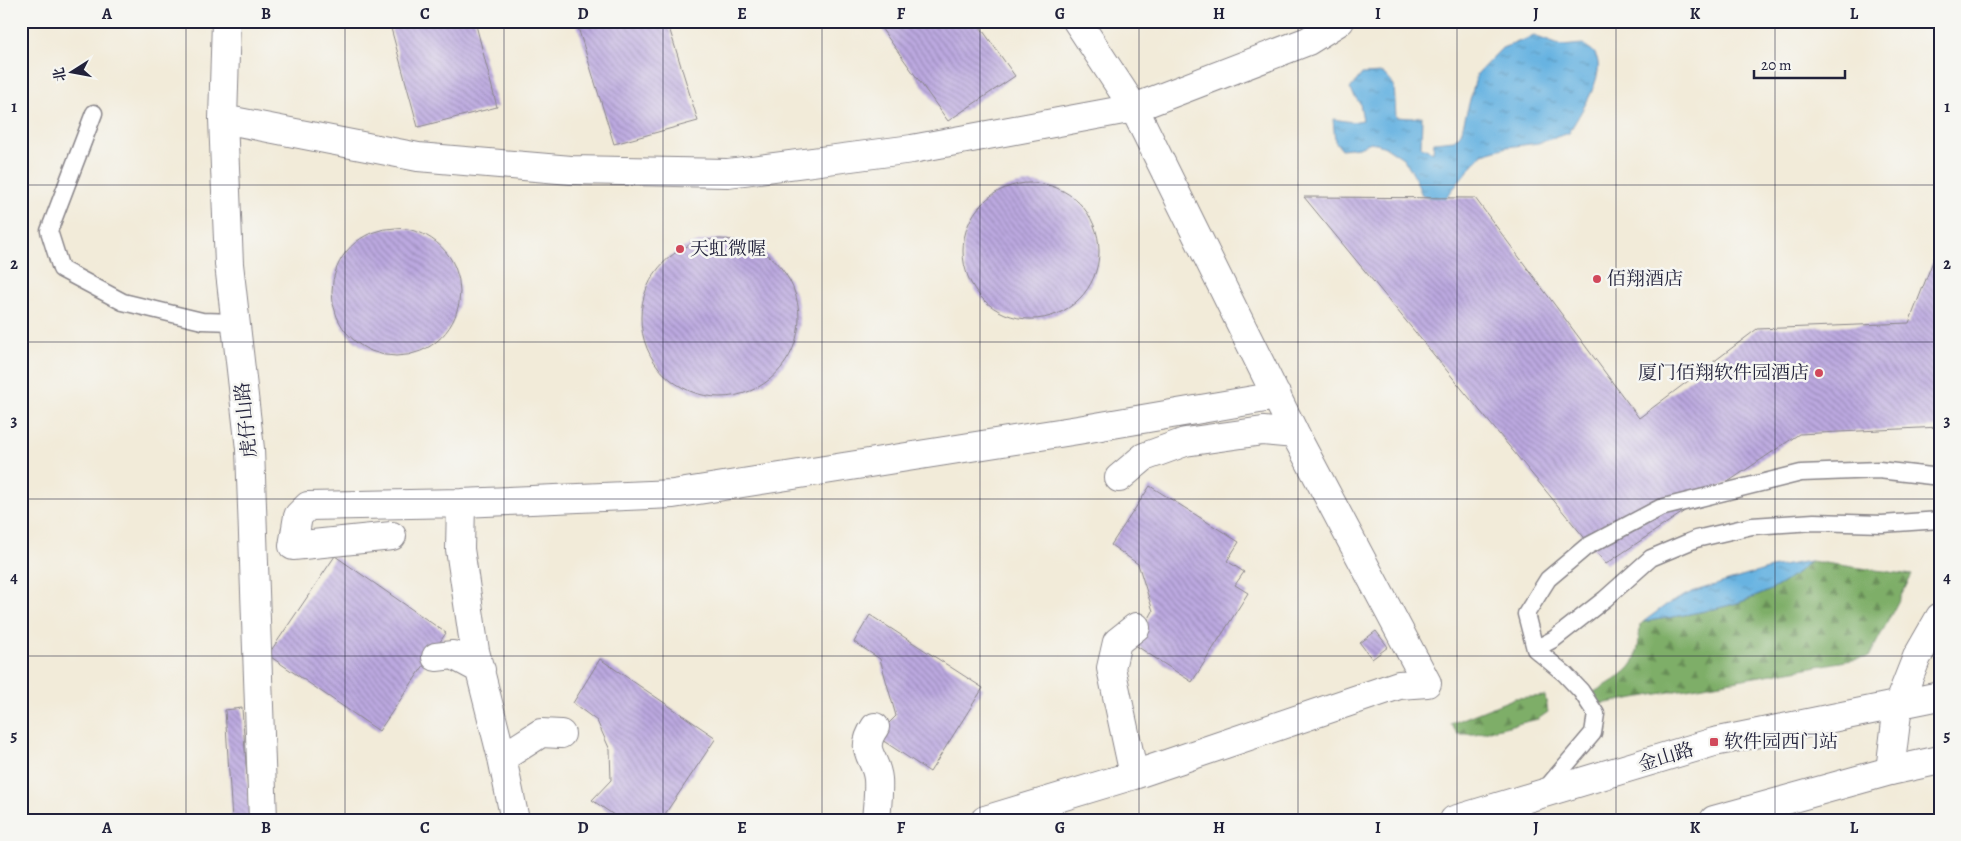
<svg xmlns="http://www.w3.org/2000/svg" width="1961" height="841" font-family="Alegreya,'Noto Serif SC',serif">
<defs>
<pattern id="forest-firs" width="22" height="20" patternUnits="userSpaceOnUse" patternTransform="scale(1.25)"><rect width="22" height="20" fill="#7eae68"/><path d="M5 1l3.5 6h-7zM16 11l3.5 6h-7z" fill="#678d57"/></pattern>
<pattern id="water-ripples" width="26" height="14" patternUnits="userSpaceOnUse" patternTransform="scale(1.25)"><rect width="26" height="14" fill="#68b3e1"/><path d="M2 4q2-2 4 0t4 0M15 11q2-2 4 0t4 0" fill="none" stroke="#5591b8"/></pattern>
<pattern id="building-back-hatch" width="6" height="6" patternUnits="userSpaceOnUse" patternTransform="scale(1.25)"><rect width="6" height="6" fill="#bca9e0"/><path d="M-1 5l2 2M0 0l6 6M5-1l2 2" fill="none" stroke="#9889b7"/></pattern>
</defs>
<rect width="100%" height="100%" fill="#f6f6f2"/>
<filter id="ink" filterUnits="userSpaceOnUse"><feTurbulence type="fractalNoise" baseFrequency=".02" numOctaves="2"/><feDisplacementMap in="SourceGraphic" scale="10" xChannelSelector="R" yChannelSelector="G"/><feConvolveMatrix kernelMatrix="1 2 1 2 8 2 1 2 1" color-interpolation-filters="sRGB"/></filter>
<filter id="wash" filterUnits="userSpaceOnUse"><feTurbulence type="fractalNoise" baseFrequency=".0096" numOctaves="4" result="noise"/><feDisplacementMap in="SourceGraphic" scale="20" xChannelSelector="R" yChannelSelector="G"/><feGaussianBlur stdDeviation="1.12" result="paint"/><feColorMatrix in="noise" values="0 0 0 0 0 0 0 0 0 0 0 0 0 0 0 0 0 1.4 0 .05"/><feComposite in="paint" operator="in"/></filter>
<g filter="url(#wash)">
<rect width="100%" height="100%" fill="#f2ebd9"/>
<path fill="url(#forest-firs)" stroke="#506852" d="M1810,561l102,14 -43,82 -268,47 -9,-11c11,-6 35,-19 41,-30 6,-11 6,-26 7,-38l3,-3c46,-8 105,-15 143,-41 9,-6 16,-13 24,-20z
M1545,696l3,16 -10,7 -63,15h-17l-8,-10 65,-26z"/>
<path fill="url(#water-ripples)" stroke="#456a8e" d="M1534,36l28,10 21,-2c3,3 10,6 12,10 13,20 -16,60 -26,79l-31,10 -31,4 -25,7 -39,47 -21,-6 -10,-24 -9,-13 -15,-10 -17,-6 -12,5 -18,2 -6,-8 -2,-22 19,3 11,-2 -3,-16 -10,-15 12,-15 21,-1 11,12 2,32 15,1 11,-2 -1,31 12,5 1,-10 20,-2 7,-7 16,-59 25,-26z
M1810,561c-8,7 -15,14 -24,20 -38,26 -98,33 -143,41l23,-17 26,-13 79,-24z"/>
<g id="blocks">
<path fill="url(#building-back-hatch)" d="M389,21h86l22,86 -79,20z
M576,21h91l31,100 -84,23z
M876,21h100l39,55 -67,45z
M963 251a68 68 0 1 1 136 0a68 68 0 1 1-136 0Z
M1304,197l171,1 164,220 118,-89 152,-6 31,-80v184l-141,7 -193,130z
M332 292a64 64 0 1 1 128 0a64 64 0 1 1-128 0Z
M641 318a79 79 0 1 1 158 0a79 79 0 1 1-158 0Z
M1150,486l89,56 -12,19 17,11 -9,13 13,8 -56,89 -57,-37 18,-34 -15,-47 -27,-19z
M335,556l111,77 -67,98 -111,-76z
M870,615l113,73 -53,84 -54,-36 20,-20 -16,-57 -26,-17z
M1376,631l12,16 -16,12 -12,-16z
M600,659l116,79 -55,82h-40l-29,-20 19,-20 -1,-30 -13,-29 -24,-18z
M242,708l8,112h-18l-7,-110z"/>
</g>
</g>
<g filter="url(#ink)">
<use href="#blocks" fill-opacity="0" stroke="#8a868a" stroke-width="1"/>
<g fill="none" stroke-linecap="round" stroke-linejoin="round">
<g stroke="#8a868a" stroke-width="19">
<path id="lane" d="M94,113l-45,118 12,38 62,33 79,19 33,1
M1535,649l19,-10 51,-40 46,-41 45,-19 56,-13 62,-4 68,2 58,-4
M1543,792l50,-59 3,-19 -15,-23 -16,-17 -30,-25 -9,-35 22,-35 38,-32 74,-39 141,-35 78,-3 61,7"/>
</g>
<g stroke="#8a868a" stroke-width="30">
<path id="street" d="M226,21l-3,98 6,145 21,185 13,371
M223,119l195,38 153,13 157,3 184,-24 222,-41 174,-67 32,-20
M1119,478l25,-21 41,-15 78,-11 32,3
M461,503l-1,46 15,102 27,107 13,62
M392,536l-99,10 5,-30 10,-10 153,-3 212,-9 405,-64 199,-34
M436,657l17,-2 28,15
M875,727c-17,25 1,29 3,52 1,13 -1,28 -2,41
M502,758l39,-25 20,1
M1890,771l8,-66
M1134,775l-23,-107 6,-26 19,-15
M985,820l149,-45 265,-90 28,-2 -132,-249 -161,-326 -57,-87"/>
</g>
<g stroke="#8a868a" stroke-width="30">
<path id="secondary" d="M1898,705l19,-48 23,-40
M1454,820l260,-78 226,-46
M1714,820l176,-49 50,-11"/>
</g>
<use href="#lane" stroke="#fff" stroke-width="16"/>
<use href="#street" stroke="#fff" stroke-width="28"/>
<use href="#secondary" stroke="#fff" stroke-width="28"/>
</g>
</g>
<path fill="none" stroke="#22223b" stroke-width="1" stroke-opacity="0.55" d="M186,21v799M345,21v799M504,21v799M663,21v799M822,21v799M980,21v799M1139,21v799M1298,21v799M1457,21v799M1616,21v799M1775,21v799M21,185h1919M21,342h1919M21,499h1919M21,656h1919"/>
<g fill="#d1495b" stroke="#f6f6f2" stroke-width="2">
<circle cx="680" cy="249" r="5"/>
<circle cx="1597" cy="279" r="5"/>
<circle cx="1819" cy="373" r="5"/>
<rect x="1709" y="737" width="10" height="10" rx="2.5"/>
</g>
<g text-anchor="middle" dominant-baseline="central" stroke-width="5" stroke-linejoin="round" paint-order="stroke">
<g font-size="19" fill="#22223b" stroke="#f6f6f2" text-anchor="start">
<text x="690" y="249">天虹微喔</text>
<text x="1607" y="279">佰翔酒店</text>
<text x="1809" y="373" text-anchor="end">厦门佰翔软件园酒店</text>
<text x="1724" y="742">软件园西门站</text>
</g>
<g font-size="19" fill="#22223b" stroke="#f6f6f2">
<text transform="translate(246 420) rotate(-96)">虎仔山路</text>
<text transform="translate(1666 757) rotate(-17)">金山路</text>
</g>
</g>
<rect width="1961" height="841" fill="none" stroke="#f6f6f2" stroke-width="55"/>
<g transform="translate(72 72) rotate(259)" stroke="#f6f6f2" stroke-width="4" paint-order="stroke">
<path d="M0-4L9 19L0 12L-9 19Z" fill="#22223b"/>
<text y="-8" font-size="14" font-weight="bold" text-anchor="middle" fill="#22223b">北</text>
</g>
<path d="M1754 70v8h91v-8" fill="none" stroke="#22223b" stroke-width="2.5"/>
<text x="1761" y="70" font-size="15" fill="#22223b" stroke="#f6f6f2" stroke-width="4" paint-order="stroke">20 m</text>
<rect x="28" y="28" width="1906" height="786" fill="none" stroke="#22223b" stroke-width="2"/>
<g font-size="16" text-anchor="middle" font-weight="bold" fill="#22223b">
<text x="107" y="19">A</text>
<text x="266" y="19">B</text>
<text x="425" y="19">C</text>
<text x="583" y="19">D</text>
<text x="742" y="19">E</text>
<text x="901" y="19">F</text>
<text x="1060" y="19">G</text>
<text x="1219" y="19">H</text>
<text x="1378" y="19">I</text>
<text x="1536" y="19">J</text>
<text x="1695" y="19">K</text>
<text x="1854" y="19">L</text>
<text x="14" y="112">1</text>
<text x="1947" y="112">1</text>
<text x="14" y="269">2</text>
<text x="1947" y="269">2</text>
<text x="14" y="426">3</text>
<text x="1947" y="426">3</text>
<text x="14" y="583">4</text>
<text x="1947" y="583">4</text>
<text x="14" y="741">5</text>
<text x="1947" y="741">5</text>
<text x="107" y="833">A</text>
<text x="266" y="833">B</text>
<text x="425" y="833">C</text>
<text x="583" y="833">D</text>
<text x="742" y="833">E</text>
<text x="901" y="833">F</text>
<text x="1060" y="833">G</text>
<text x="1219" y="833">H</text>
<text x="1378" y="833">I</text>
<text x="1536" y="833">J</text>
<text x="1695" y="833">K</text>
<text x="1854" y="833">L</text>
</g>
</svg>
